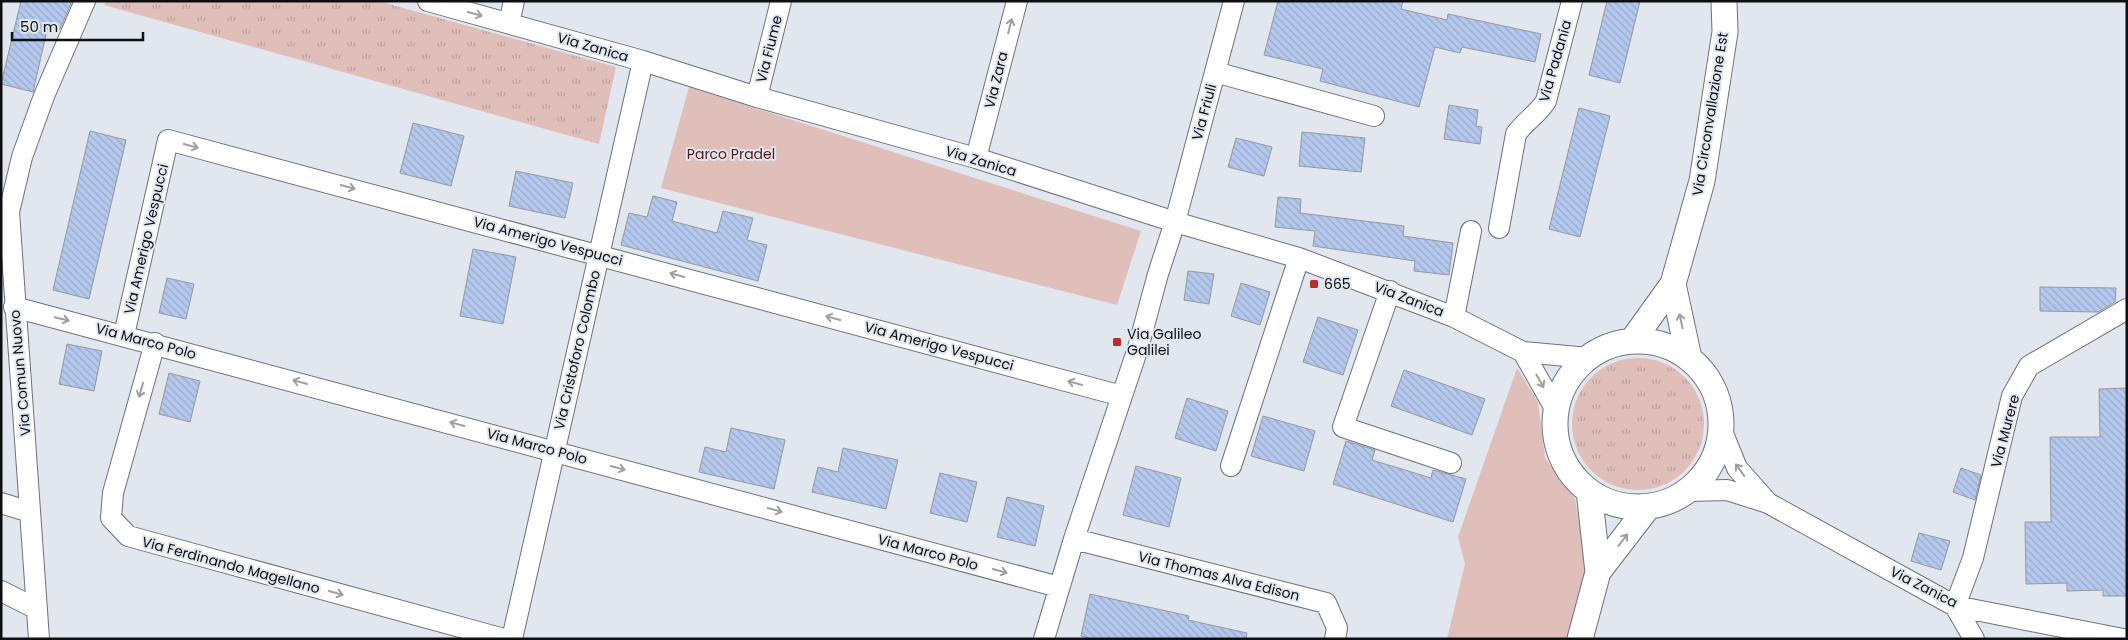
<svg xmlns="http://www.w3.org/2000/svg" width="2128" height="640" font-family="Poppins,sans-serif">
<defs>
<pattern id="grass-tufts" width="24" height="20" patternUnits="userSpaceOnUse" patternTransform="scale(1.25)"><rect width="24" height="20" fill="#e0beba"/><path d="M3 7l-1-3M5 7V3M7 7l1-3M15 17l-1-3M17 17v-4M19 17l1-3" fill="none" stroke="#bfa29f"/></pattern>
<pattern id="building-back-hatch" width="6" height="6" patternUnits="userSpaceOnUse" patternTransform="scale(1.25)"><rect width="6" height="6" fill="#b4c7ed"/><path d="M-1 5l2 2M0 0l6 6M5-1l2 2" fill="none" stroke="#9aaaca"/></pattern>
</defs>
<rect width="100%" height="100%" fill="#e1e6ef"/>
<path fill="url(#grass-tufts)" d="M106,1h272l238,66 -17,77 -495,-139z
M1572 424a66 66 0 1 1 132 0a66 66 0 1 1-132 0Z"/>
<path fill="#e0beba" d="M689,87l452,144 -24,74 -456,-117z
M1517,368l21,34 7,56 30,41 13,74 -18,66h-123l18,-75 -7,-27z"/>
<path fill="url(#building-back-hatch)" stroke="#9499a1" d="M21,1h51l-12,28 -12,-3 -15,66 -32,-8z
M1278,1h125l-2,8 46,11 1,-6 93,20 -6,28 -73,-15 -2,6 -25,-6 -16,60 -99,-26 3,-12 -59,-14z
M1607,1h33l-20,82 -31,-8z
M1449,105l29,5 -2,16 6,1 -2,17 -36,-5z
M1579,108l31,8 -30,121 -31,-8z
M413,123l51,13 -13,50 -51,-13z
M90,131l36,9 -37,159 -36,-9z
M1302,132l63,6 -4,34 -62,-6z
M1236,138l36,9 -8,29 -36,-9z
M516,171l57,12 -8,35 -56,-12z
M653,196l24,6 -5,19 45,12 6,-22 30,7 -6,22 20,5 -9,36 -137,-36 8,-32 18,4z
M1278,197l23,2 -1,14 104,13 -1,10 50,7 -4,32 -35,-4 1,-10 -102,-15 2,-15 -40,-4z
M473,249l43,8 -13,67 -43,-8z
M1188,271l26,3 -5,30 -25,-4z
M167,278l27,6 -8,35 -27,-6z
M1241,283l29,9 -10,33 -29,-9z
M2040,287l76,1 -1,14 -17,10 -58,-1z
M1318,317l40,13 -15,45 -40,-13z
M67,344l35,7 -8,40 -35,-7z
M1404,370l81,29 -13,36 -81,-29z
M169,373l31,8 -10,41 -31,-8z
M2127,388v208h-24v-6l-36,1v-8l-41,1 -1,-62h26l-1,-85h50l-1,-48z
M1187,398l41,13 -12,40 -41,-13z
M1263,416l52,15 -11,40 -53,-15z
M731,428l54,12 -11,49 -75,-17 6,-25 21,5z
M1346,441l29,9 -3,10 59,18 2,-8 33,9 -13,43 -120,-38z
M843,448l55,12 -12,49 -74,-17 6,-25 20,5z
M1136,466l45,12 -12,49 -46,-12z
M1961,468l20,7 -6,25 -22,-8z
M940,473l37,9 -10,40 -37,-9z
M1007,497l37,9 -9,40 -38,-9z
M1919,533l31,8 -9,29 -30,-9z
M1090,594l99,22 -1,4 59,13 -1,6h-154l-11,-3z"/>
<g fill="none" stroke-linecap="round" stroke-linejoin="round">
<g stroke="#6e727a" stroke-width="22">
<path id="minor" d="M428,1l215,60 114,36 219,61 199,64 124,36 155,59 69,35 66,6
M509,23l5,-22
M1215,72l159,44
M757,97l24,-96
M976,158l41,-157
M1499,228l17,-94c9,-13 22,-20 30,-33l26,-100
M1390,291l-47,136 108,36
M14,307l1045,280
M1454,317l17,-86
M124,335l44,-195 954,256
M155,343l-42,150 -2,25 17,18 376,103
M1523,352l33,58
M1722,431l15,37 31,35
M1231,466l68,-208
M1689,491l38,-1 41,13 187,103 168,33
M1,503l29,9
M1074,539l252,64 11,25 -2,11
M1,591l36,18
M39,639l-30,-427 13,-55 22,-61 41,-95
M512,639l131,-578
M1044,639l30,-100 64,-191 20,-74 17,-52 59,-221
M1974,639l-19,-33 18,-48 39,-162 17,-30 98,-57"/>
</g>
<g stroke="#6e727a" stroke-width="27">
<path id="major" d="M1673,284l16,74
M1632,341l41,-57 29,-103 23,-149 -1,-31
M1555 424a83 83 0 1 1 166 0a83 83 0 1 1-166 0Z
M1598,572l50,-65
M1580,639l18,-67 -9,-81"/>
</g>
<use href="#minor" stroke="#fff" stroke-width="20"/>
<use href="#major" stroke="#fff" stroke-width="25"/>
</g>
<defs><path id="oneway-shaft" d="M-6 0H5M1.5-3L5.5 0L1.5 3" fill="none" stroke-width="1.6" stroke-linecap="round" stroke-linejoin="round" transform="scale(1.25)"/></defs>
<g stroke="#9e9fa0">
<use href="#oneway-shaft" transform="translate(475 14) rotate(15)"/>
<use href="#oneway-shaft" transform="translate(1010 26) rotate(-76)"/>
<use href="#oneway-shaft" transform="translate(191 146) rotate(15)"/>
<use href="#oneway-shaft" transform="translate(348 187) rotate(15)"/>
<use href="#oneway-shaft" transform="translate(677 275) rotate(-165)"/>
<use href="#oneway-shaft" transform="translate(833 318) rotate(-165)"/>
<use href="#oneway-shaft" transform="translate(62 319) rotate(14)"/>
<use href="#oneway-shaft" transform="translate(1681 321) rotate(-102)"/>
<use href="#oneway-shaft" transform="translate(1540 381) rotate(61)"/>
<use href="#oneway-shaft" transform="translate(300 382) rotate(-165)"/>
<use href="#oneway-shaft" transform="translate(1075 383) rotate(-165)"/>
<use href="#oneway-shaft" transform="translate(141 390) rotate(106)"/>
<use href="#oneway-shaft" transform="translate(457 424) rotate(-165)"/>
<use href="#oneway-shaft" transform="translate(618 468) rotate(15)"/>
<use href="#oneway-shaft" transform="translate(1740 470) rotate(-126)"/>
<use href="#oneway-shaft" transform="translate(775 510) rotate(15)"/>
<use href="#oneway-shaft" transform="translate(1623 540) rotate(-52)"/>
<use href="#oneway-shaft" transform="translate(1000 571) rotate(15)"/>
<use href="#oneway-shaft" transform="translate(336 593) rotate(15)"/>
</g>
<g fill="#bb2c2b" stroke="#e1e6ef" stroke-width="2">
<rect x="1309" y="279" width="10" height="10" rx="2.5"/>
<rect x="1112" y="337" width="10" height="10" rx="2.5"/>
</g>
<g text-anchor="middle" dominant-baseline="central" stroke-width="4" stroke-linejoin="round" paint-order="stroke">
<g font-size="14" fill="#0c0e11" stroke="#e1e6ef">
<text transform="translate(593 47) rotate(16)">Via Zanica</text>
<text transform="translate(769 49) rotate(-76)">Via Fiume</text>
<text transform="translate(1555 61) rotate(-74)">Via Padania</text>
<text transform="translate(996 80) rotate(-76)">Via Zara</text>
<text transform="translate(1204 112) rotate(-75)">Via Friuli</text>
<text transform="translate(1710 114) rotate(-81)">Via Circonvallazione Est</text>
<text transform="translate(981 161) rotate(17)">Via Zanica</text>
<text transform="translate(146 239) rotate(-77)">Via Amerigo Vespucci</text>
<text transform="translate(548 241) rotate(15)">Via Amerigo Vespucci</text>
<text transform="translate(1409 299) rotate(21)">Via Zanica</text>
<text transform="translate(146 341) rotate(15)">Via Marco Polo</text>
<text transform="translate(939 346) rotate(15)">Via Amerigo Vespucci</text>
<text transform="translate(577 350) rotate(-77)">Via Cristoforo Colombo</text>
<text transform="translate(20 373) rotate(-95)">Via Comun Nuovo</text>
<text transform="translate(2005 431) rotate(-75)">Via Murere</text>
<text transform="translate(537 446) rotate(15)">Via Marco Polo</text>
<text transform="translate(928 552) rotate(15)">Via Marco Polo</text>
<text transform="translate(231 565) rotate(15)">Via Ferdinando Magellano</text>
<text transform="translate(1219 576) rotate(14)">Via Thomas Alva Edison</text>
<text transform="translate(1924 587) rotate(27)">Via Zanica</text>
</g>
<g font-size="14" fill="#551a17" stroke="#e1e6ef">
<text x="731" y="154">Parco Pradel</text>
</g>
<g font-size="14" fill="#0c0e11" stroke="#e1e6ef" text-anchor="start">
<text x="1324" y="284">665</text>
<text x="1127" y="334">Via Galileo<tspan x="1127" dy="16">Galilei</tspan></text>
</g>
</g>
<rect width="2128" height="640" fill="none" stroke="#0c0e11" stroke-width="5"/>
<path d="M12 32v8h131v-8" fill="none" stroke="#0c0e11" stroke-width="2.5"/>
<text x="20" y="32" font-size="15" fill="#0c0e11" stroke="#e1e6ef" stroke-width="4" paint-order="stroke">50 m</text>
</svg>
